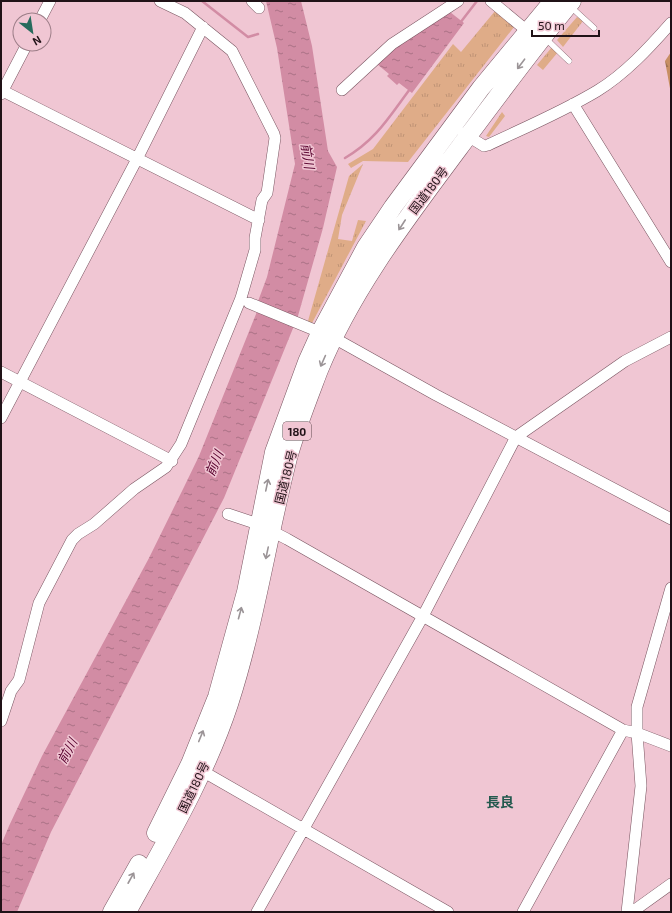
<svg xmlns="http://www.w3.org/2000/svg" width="672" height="913" font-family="'Exo 2','Noto Sans JP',sans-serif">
<defs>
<pattern id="grass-tufts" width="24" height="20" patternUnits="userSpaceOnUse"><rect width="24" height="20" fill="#dfac88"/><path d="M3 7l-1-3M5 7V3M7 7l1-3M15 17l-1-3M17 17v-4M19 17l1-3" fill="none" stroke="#bf9375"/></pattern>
<pattern id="forest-firs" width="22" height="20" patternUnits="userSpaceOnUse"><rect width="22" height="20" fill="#c78e63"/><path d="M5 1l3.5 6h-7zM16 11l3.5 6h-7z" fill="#a17351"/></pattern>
<pattern id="water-ripples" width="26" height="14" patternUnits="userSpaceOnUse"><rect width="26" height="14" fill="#d28ca4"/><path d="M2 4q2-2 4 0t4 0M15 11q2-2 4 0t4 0" fill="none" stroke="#aa7185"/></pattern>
</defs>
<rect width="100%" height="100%" fill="#f0c6d3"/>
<path fill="url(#grass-tufts)" d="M495,11l19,16 -106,135 -45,-1 -12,7 -3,-4 25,-15 80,-105 8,8z
M577,17l6,4 -20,26 -6,-7z
M552,47l6,5 -15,18 -6,-5z
M502,112l3,4 -16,21 -3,-1z
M363,164l-21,51 -4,24 14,2 6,-21 8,1 -55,104 -3,-4 41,-145z"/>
<path fill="url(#forest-firs)" d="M671,52v42l-6,-33z"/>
<path fill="url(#water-ripples)" d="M266,1h35l11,45 16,105 9,16 -14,61 -25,88 -74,182 -173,334 -34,80h-16v-67l8,-19 33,-70 107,-198 35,-71 15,-31 59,-147 -1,-5 10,-27 28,-113 -18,-116z
M450,12l14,11 -52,70 -13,-10 -2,2 -10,-9 2,-2 -12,-10 18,-17z"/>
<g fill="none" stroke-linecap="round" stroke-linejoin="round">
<path stroke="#d28ca4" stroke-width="2.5" d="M202,1l46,36 10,-3
M460,23l17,-22
M345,158c31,-18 44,-41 65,-69"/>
<g stroke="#795561" stroke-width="6">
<path id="service" d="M571,7l23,21
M545,38l24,23"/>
</g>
<g stroke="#795561" stroke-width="12">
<path id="minor" d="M252,1l7,7
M491,1l41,34
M40,20l10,-19
M1,90l258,130
M342,90l50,-46 66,-43
M1,94l26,-50
M573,104l98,158
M463,133l21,13 4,-1c36,-17 74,-33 109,-54 28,-17 52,-43 74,-68
M249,303l85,35 102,57 235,124
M1,372l171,89
M1,418l136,-259 66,-132
M228,514l30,10 29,15 336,191 14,3 34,13
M1,721l10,-30 8,-11 20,-77 33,-63 6,-6 16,-10 40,-35 32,-22 15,-23 60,-146 14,-48v-12l7,-38 5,-7 8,-55 -1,-4 -42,-83 -47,-38 -25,-12
M197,768l251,144
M257,912l166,-296 93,-179 109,-76 46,-24
M523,912l100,-182
M627,912l14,-126 -4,-53v-26l34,-119
M632,912l39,-28"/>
</g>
<g stroke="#795561" stroke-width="19">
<path id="trunk" d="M156,833l34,-69 27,-67 29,-105 28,-140 33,-90 14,-31 45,-84 27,-40 88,-119 72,-87
M112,912l27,-48
M127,912c37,-67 78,-135 102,-208 26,-80 38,-164 59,-246 8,-29 20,-59 31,-88 33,-81 88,-152 140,-222 37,-49 73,-99 113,-147"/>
</g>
<use href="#service" stroke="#fff" stroke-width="5.5"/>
<use href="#minor" stroke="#fff" stroke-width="11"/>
<use href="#trunk" stroke="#fff" stroke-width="18"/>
</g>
<defs><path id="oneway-shaft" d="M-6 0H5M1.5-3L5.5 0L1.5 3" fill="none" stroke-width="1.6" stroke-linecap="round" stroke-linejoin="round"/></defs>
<g stroke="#9b9497">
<use href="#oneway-shaft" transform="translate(521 64) rotate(127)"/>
<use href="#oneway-shaft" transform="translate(402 225) rotate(123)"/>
<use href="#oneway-shaft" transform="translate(323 361) rotate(114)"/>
<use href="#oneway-shaft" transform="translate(267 485) rotate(-78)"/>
<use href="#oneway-shaft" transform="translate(267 553) rotate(102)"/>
<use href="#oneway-shaft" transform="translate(240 613) rotate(-75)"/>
<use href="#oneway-shaft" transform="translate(201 736) rotate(-68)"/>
<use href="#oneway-shaft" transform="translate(131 878) rotate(-61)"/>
</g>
<g text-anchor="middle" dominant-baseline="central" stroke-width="3" stroke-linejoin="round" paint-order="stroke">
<rect fill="#f0c6d3" stroke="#5e484f" stroke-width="1" x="283" y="422" width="28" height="18" rx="3"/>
<g font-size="11" font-weight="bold" fill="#201217">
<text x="297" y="431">180</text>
</g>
<g font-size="12" fill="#201217" stroke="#f0c6d3">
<text transform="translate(428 190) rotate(-53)">国道180号</text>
<text transform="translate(285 477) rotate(-76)">国道180号</text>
<text transform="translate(193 787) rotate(-64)">国道180号</text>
</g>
<g font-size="13" font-style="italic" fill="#5a0430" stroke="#f0c6d3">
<text transform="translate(308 156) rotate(81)">前川</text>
<text transform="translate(214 463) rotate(-67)">前川</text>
<text transform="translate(67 751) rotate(-62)">前川</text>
</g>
<g font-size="14" font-weight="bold" fill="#23594e" stroke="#f0c6d3">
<text x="500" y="801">長良</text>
</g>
</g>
<rect width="672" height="913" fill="none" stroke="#201217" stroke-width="4"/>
<g transform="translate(32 32) rotate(150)"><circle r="19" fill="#f0c6d3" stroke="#9d7e88"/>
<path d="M0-3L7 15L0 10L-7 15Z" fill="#276b5d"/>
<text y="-6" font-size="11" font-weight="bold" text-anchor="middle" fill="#201217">N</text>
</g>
<path d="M532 30v6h67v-6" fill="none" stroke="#201217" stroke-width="2"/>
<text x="538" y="30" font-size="12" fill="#201217" stroke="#f0c6d3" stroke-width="3" paint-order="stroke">50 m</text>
</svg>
